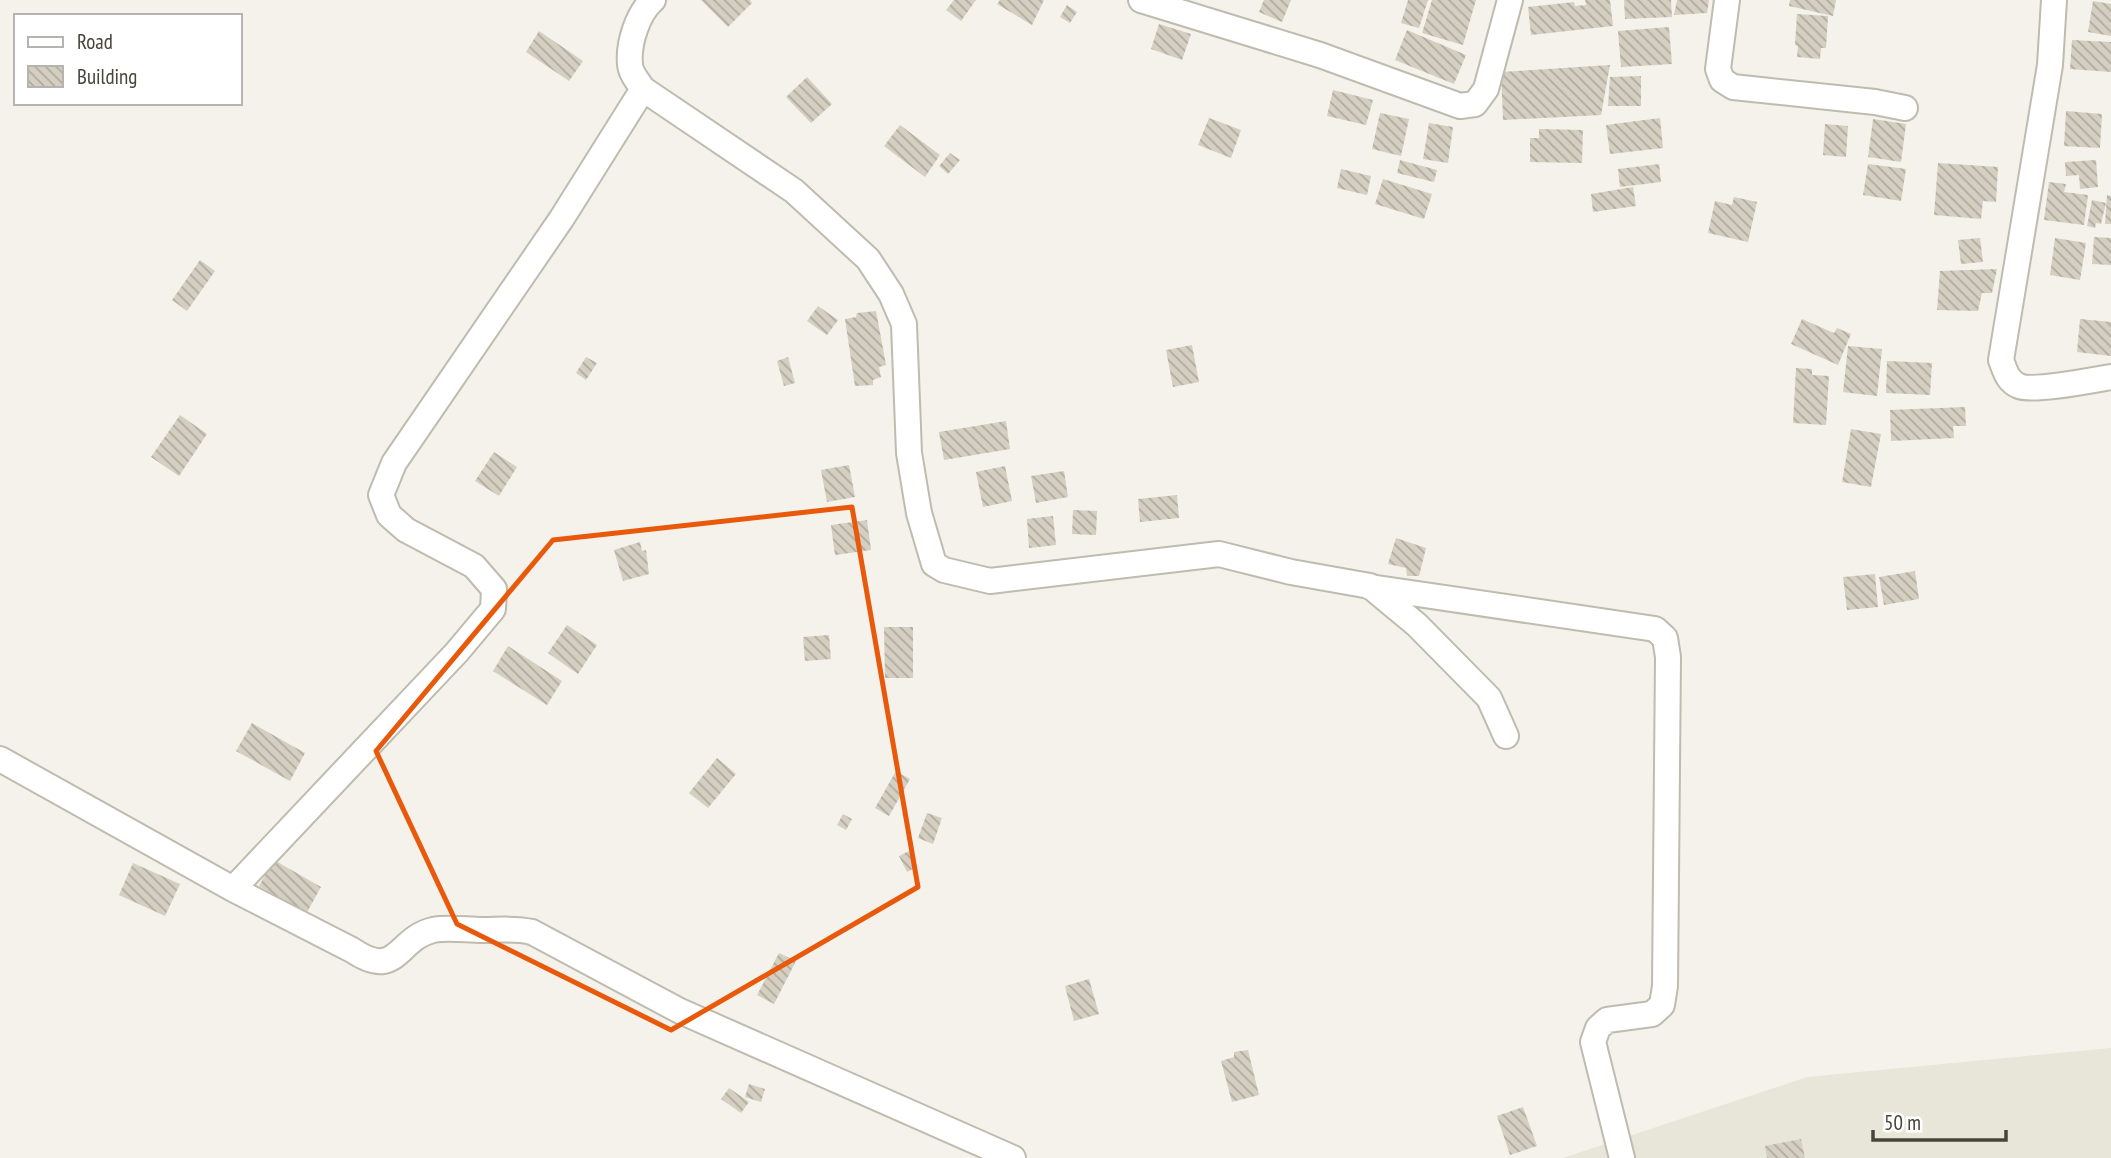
<svg xmlns="http://www.w3.org/2000/svg" width="2111" height="1158" font-family="'PT Sans Narrow',sans-serif">
<defs>
<pattern id="building-back-hatch" width="6" height="6" patternUnits="userSpaceOnUse" patternTransform="scale(1.75)"><rect width="6" height="6" fill="#d5cfc1"/><path d="M-1 5l2 2M0 0l6 6M5-1l2 2" fill="none" stroke="#afaa9e"/></pattern>
</defs>
<rect width="100%" height="100%" fill="#f4f2eb"/>
<path fill="#e8e5d9" d="M2111,1048v110h-548l244,-81z"/>
<path fill="url(#building-back-hatch)" d="M701,0h49l2,3 -24,24z
M954,0h22l-15,21 -15,-11z
M1000,0h44l-12,25 -35,-21z
M1264,0h27l-9,22 -23,-10z
M1408,0h20l-9,28 -18,-5z
M1432,0h44l-13,45 -41,-12z
M1585,0h25l3,26 -82,9 -3,-28 46,-5 1,4 11,-1z
M1624,0h47l1,17 -47,2z
M1677,0h32l-2,13 -33,2z
M1790,0h46l-3,16 -44,-10z
M2093,1l18,3v32l-23,-4z
M1067,5l10,7 -7,11 -10,-6z
M1797,14l31,2 -2,32h-5l-1,11 -23,-2 1,-11 -3,-1z
M1159,24l32,10 -9,26 -31,-11z
M1669,27l3,37 -51,3 -3,-36z
M1407,30l59,25 -12,29 -59,-24z
M539,31l44,30 -14,20 -43,-29z
M2072,40l39,2v30l-41,-3z
M1610,65l-9,50 -98,5 -2,-48z
M1641,76v30h-33l2,-29z
M807,77l25,27 -21,19 -25,-26z
M1333,90l40,10 -7,25 -39,-9z
M2066,111l36,3 -2,34 -36,-2z
M1380,113l29,6 -8,37 -29,-7z
M1209,118l32,12 -10,28 -33,-13z
M1660,118l3,30 -53,6 -4,-29z
M1873,119l33,5 -5,38 -33,-5z
M1429,123l24,4 -5,36 -25,-4z
M1825,124l23,2 -2,31 -23,-2z
M900,125l40,30 -15,22 -41,-31z
M1539,129l44,1 -1,33 -52,-1v-24h9z
M950,153l10,7 -12,14 -9,-8z
M1400,160l37,10 -3,12 -37,-9z
M2096,160l2,27 -18,2 -1,-14 -13,1 -1,-14z
M1938,163l60,4 -2,35 -13,-1 -2,18 -47,-4z
M1659,164l2,18 -41,5 -2,-18z
M1868,164l38,5 -5,32 -38,-6z
M1341,169l30,7 -4,19 -30,-7z
M1383,179l49,15 -8,25 -49,-15z
M2049,182l17,2 -2,8 24,3 -4,30 -40,-5z
M1633,187l3,19 -43,6 -2,-18z
M2107,195l4,1v28h-6z
M1734,197l23,5 -9,40 -40,-9 7,-32 17,4z
M2092,200l14,3 -5,21 -5,-1 -1,5 -8,-2z
M2094,237l17,1v27l-19,-1z
M1980,238l3,24 -22,2 -3,-24z
M2055,238l31,5 -6,37 -30,-5z
M200,260l15,11 -28,40 -15,-11z
M1997,269l-5,24h-10l-4,18 -41,-1 3,-39z
M818,306l20,14 -11,15 -20,-14z
M876,311l10,54 -7,2 2,10 -8,3v5l-18,1 -10,-67 11,-2 1,-4z
M1802,319l32,14 3,-5 14,6 -13,31 -47,-21z
M2080,319l31,3v34l-34,-4z
M1192,345l7,37 -26,5 -7,-37z
M1848,346l34,3 -5,47 -34,-4z
M586,357l11,6 -11,17 -10,-7z
M788,357l7,26 -11,3 -7,-25z
M1887,361l45,2 -2,32 -44,-2z
M1796,368l16,1v6l17,1 -3,49 -33,-2z
M1965,407l1,19h-13l1,12 -63,3 -1,-31z
M180,415l27,19 -28,42 -28,-19z
M1006,421l4,28 -66,11 -5,-28z
M1851,429l30,5 -10,53 -29,-5z
M494,452l23,15 -18,29 -24,-15z
M849,465l6,32 -28,5 -6,-32z
M1005,466l7,35 -29,6 -7,-35z
M1064,471l4,26 -32,6 -5,-27z
M1177,495l2,23 -39,4 -2,-23z
M1073,510l24,1 -1,24 -24,-1z
M1053,516l3,29 -27,3 -2,-29z
M867,520l4,30 -36,5 -4,-30z
M1396,538l30,10 -7,28h-12l-1,-8 -18,-4z
M640,542l2,9 4,-1 3,24 -26,7 -9,-31z
M1915,571l4,28 -35,6 -5,-28z
M1875,574l3,33 -31,3 -4,-33z
M567,625l30,20 -19,29 -30,-21z
M884,627h29v51h-28z
M829,635l2,24 -26,2 -2,-24z
M508,646l54,35 -15,24 -54,-34z
M252,723l53,30 -15,28 -54,-30z
M717,758l19,16 -28,34 -19,-15z
M896,771l14,8 -21,37 -14,-8z
M927,813l15,5 -9,26 -15,-6z
M843,814l9,5 -6,11 -9,-5z
M909,851l8,16 -10,5 -8,-16z
M274,860l47,27 -15,27 -47,-28z
M133,863l47,21 -15,32 -46,-21z
M779,953l17,8 -22,43 -17,-9z
M1089,979l10,35 -25,7 -9,-35z
M1248,1050l11,45 -27,7 -11,-41 13,-4v-5z
M749,1084l16,5 -4,13 -16,-5z
M729,1088l20,14 -8,11 -20,-14z
M1523,1107l14,39 -27,9 -13,-39z
M1801,1139l4,19h-38l-2,-12z"/>
<g fill="none" stroke-linecap="round" stroke-linejoin="round">
<g stroke="#bfbbae" stroke-width="28">
<path id="minor" d="M653,0c-15,13 -25,43 -23,64 0,8 8,18 13,25l151,102 74,68 23,35 13,30 5,129 10,60 15,51 10,6 46,11 229,-27 72,18 79,14 47,39 72,73 17,38
M1141,0l179,55 140,51 15,-2 11,-15 24,-89
M1727,0l-9,69 4,11 11,7 142,15 30,6
M2054,0l-4,65 -49,295c4,10 6,21 18,26 14,6 74,-6 92,-9
M1370,587l285,42 10,9 3,19 -3,329 -3,19 -10,9 -45,6 -9,8 -5,14 29,116
M0,759l233,130 119,61c46,31 44,-11 81,-20 16,-3 33,0 50,0 17,0 32,-2 49,2l148,79 333,147
M233,889l224,-237 36,-43 1,-20 -20,-23 -68,-36 -17,-15 -8,-20 13,-32 168,-245 81,-129"/>
</g>
<use href="#minor" stroke="#fff" stroke-width="24"/>
</g>
<path fill="none" stroke="#e8590c" stroke-width="5" stroke-linejoin="round" d="M852,507l66,380 -247,143 -214,-106 -81,-173 177,-211z"/>
<rect x="14" y="14" width="228" height="91" fill="#ffffff" stroke="#b6b4b0" stroke-width="2"/>
<rect x="28" y="37" width="35" height="10" fill="#ffffff" stroke="#b6b4b0" stroke-width="2"/>
<text x="77" y="49" font-size="21" fill="#484439">Road</text>
<rect x="28" y="66" width="35" height="21" fill="url(#building-back-hatch)" stroke="#b6b4b0" stroke-width="2"/>
<text x="77" y="84" font-size="21" fill="#484439">Building</text>
<path d="M1873 1130v10h133v-10" fill="none" stroke="#484439" stroke-width="3.5"/>
<text x="1884" y="1130" font-size="21" fill="#484439" stroke="#ffffff" stroke-width="5" paint-order="stroke">50 m</text>
</svg>
